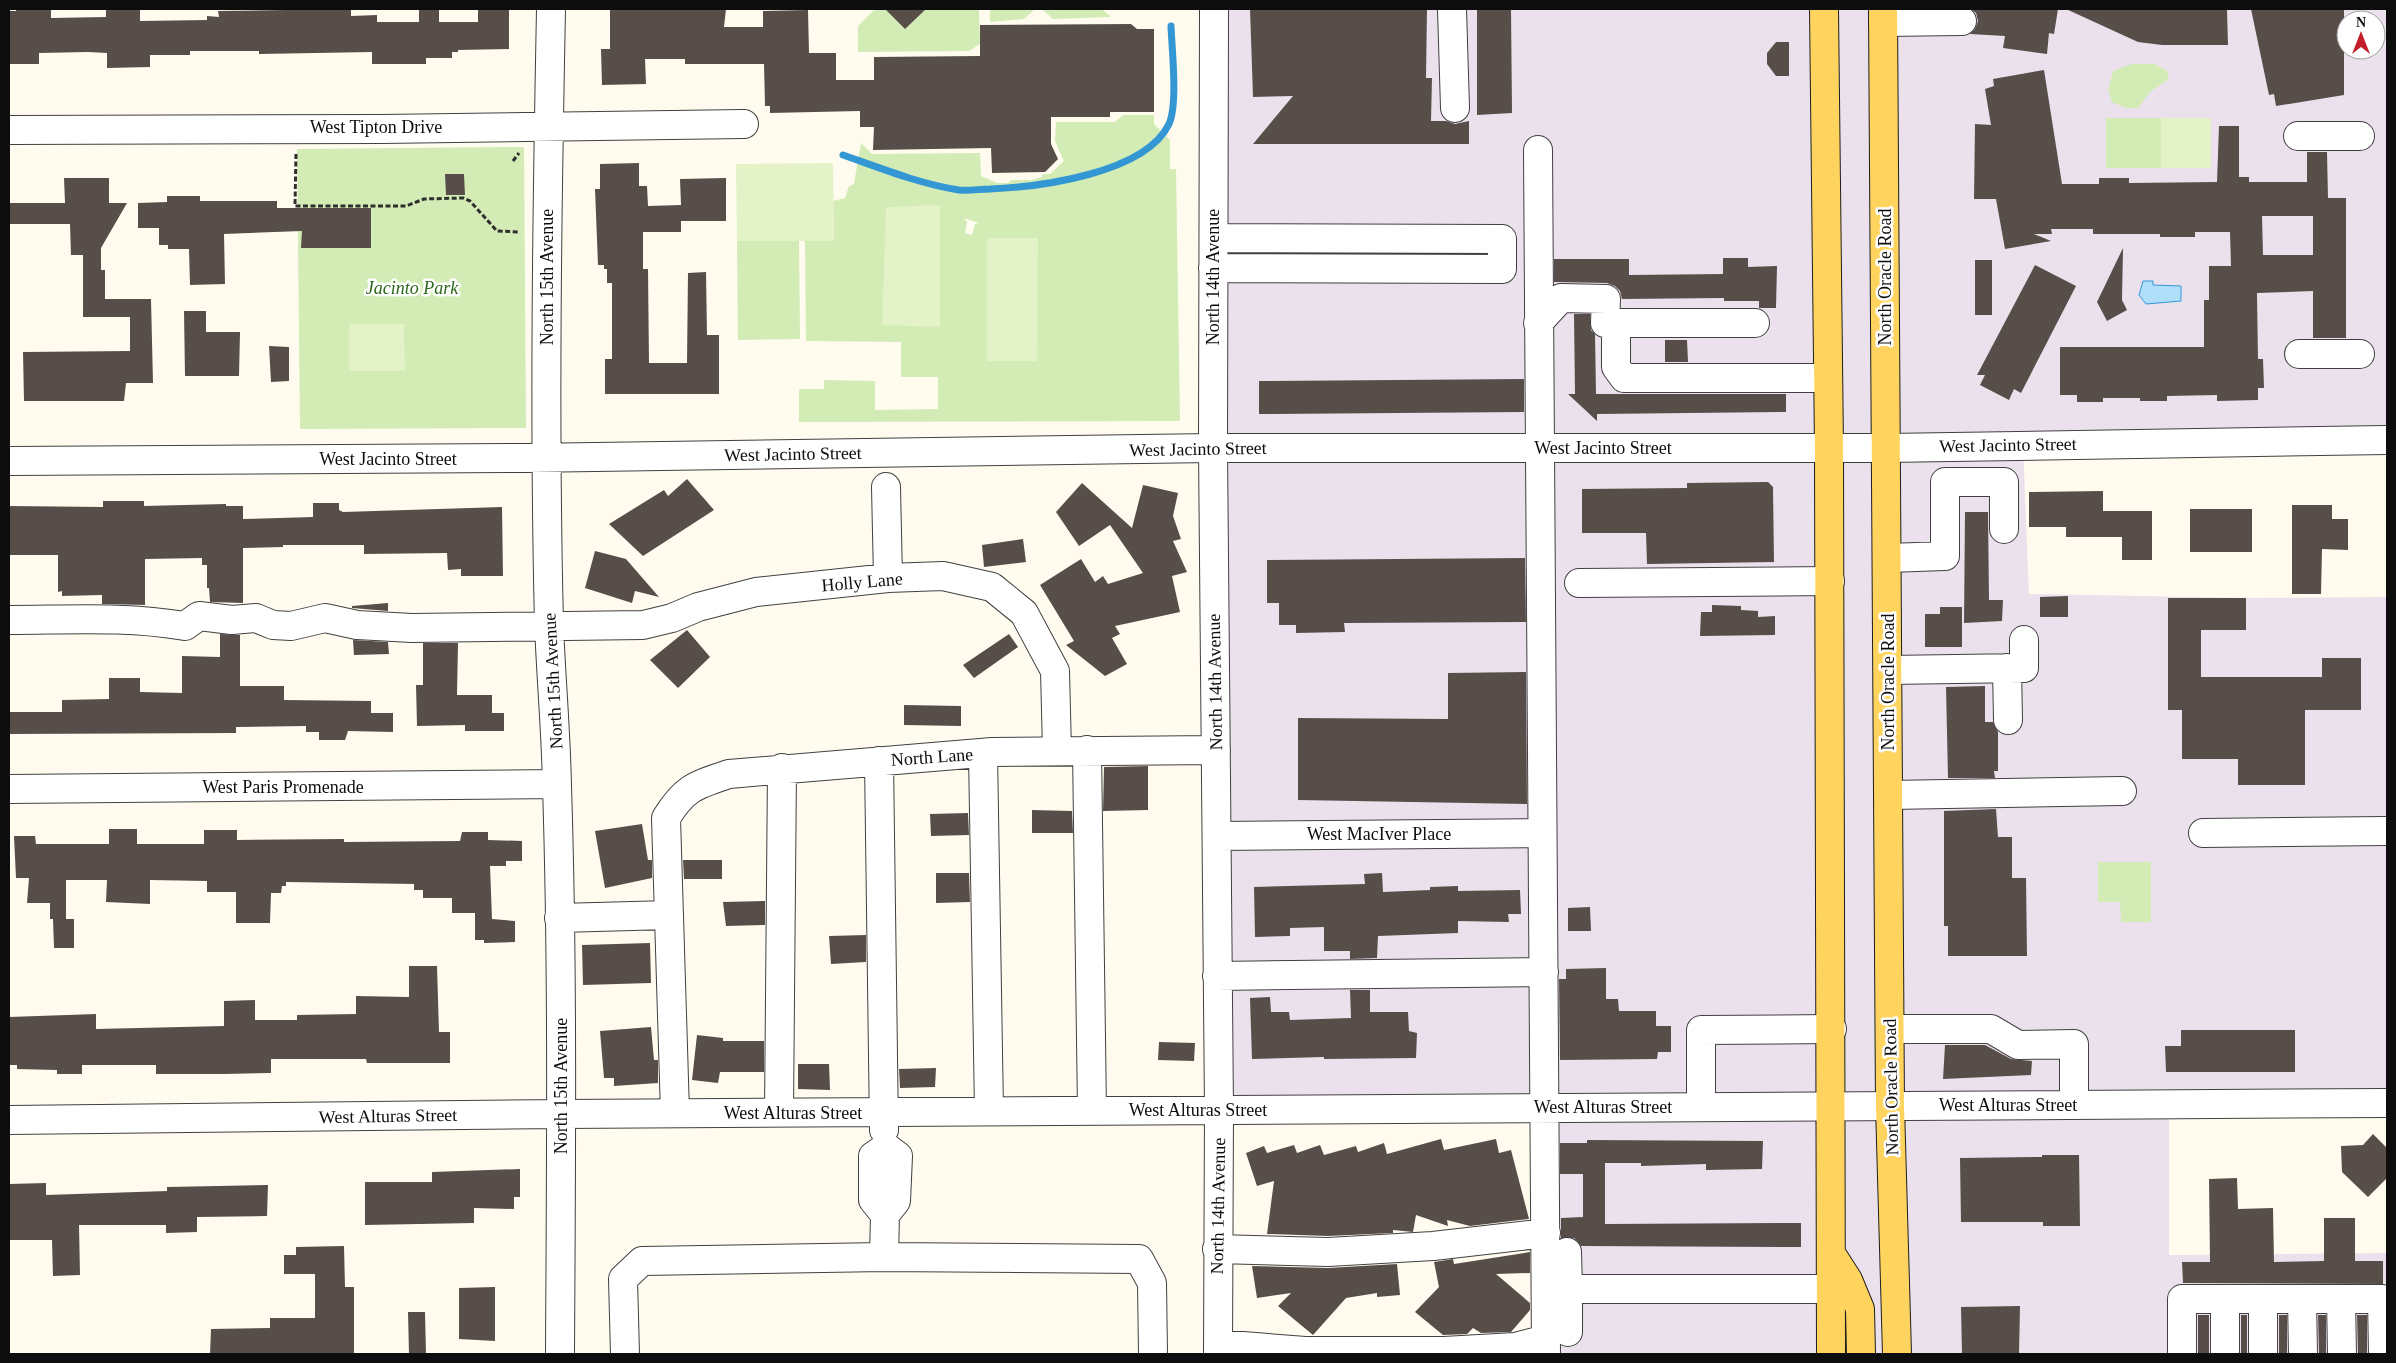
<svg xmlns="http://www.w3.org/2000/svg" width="2396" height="1363" font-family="Georgia,serif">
<rect width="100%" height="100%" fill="#fffbee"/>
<path fill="#ebe1ed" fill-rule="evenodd" d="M1214,9h1173v431l-364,6 6,148 222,4 136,-1v506l-218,1v151l218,-2v101h-841v-247l-327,3zM2346,20h30v30h-30z"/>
<path fill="#d3ebb5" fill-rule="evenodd" d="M875,9h10l20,20 15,-15 -5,-5h64l1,35 -11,7 -111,1v-26z
M990,9h45l-11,10 -34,3z
M1042,9h60l9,8 -58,2z
M2132,64h23l12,7 2,8 -19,13 -12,16h-12l-14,-6 -4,-12 5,-19z
M1123,115h31v9l16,16v29h6l4,252 -381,1v-33h25v-9l51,1v29l63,-1v-32h-37v-35l-95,-1 -1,-100 29,-1 -1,-39 12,-3 4,-12 5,-2 7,-41 11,11 108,-1 1,23 16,7h11l3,-3h20l11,-3v-3h8l14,-13 -9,-20 1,-19h59zM964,218l15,5 -4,1 -3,11 -7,-2 2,-11z
M2106,118h55v50h-55z
M524,147l2,281 -226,1 -3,-280z
M737,241h62l1,98 -62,1z
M2098,862h53v60h-30l-1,-20h-22z"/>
<path fill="#e4f2c8" d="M2161,118h50v50h-50z
M833,163l1,78h-97l-1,-77z
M940,205v122l-58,-2 4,-118z
M987,238h51l-1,123h-50z
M349,324h55l1,47h-56z"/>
<path fill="#b0dff9" stroke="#3397d4" d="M2143,281h10v4l28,1v15l-35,3 -7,-9z"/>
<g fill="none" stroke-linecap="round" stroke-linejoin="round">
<path stroke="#3397d4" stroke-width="7" d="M843,155c37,13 77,29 116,35 10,1 21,-1 31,-1 48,-2 155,-15 179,-65 9,-20 3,-73 2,-98"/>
</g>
<path fill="#574e49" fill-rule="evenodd" d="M16,9h35v9l55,-1v-8h34v12l67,-1v-4l12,1 -1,-6 133,-2v7l26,-1v7h42v-13h20v13h39v-13h31v40l-51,1v2h-6v6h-26v6h-54v-12l-113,2v-3h-69v4h-40v12l-43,1v-15l-19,-1 -49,1v11h-30v-53h7z
M610,9h116l-2,18h39v-16l45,-1 1,43h27v27h38v-23l106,-1v-31l151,-1 6,5h17v83h-44v5h-59v27l7,15 -13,13 -53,1 -1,-25 -118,2 1,-23h-14v-16l-90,2v-7h-5l-1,-42h-79v-5h-40l1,25 -44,1 -1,-36h9z
M885,9h41l-21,20z
M1250,9h177l-1,69h6l-1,43h15l9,3 14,-3v23h-216l40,-48 -40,1z
M1477,9h34l1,104 -35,2z
M1971,9h87l-4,25 -5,-1 -2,21 -44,-6 2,-12 -35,-2 5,-5 3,-8 -2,-8z
M2066,9h161l1,36h-66l-24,-3z
M2251,9h93v86l-68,11 -2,-12 -5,1z
M1776,42h13v34h-13l-9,-12v-11z
M2044,70l18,114h37v-6h30v5l88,-1 2,-56h20v51h10v5h58v-30h20l1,46h18v140h-33v-47l-56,2 1,66h5l1,29h-6v12l-41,1v-6l-50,1v5h-27v-3h-37v4h-26v-7h-17v-48h144v-47h5v-34h22l-1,-34h-35v5h-35v-3h-67v-5h-42l1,5h-18l17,7 -46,8 -9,-50h-22l1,-75 16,1 -6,-36 9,-3 -1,-7zM2262,216h51v39h-50z
M639,163v23h8l1,20 33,-1 -1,-26 46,-1v43h-45v11h-38v37h5l1,94h38l1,-90 18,-1 1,63h12v59h-114v-35h7v-76h-5v-14h-3v-4h-6l-3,-76h5v-25z
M445,174h19l1,21h-19z
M64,178h45v25h18l-26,45v22h4v29h46l2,84h-27l-2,18h-100l-1,-49 107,-1v-34h-47v-62h-12l-1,-31h-61v-21h56z
M167,196h33v5h77v7h94v40h-70l1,-17 -78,3 1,50 -35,1 -1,-36h-21v-4h-9v-17h-21v-25l29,-1z
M2123,248l-1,52 5,10 -20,11 -10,-19z
M1723,258h25v9l29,-1 -1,42h-17v-7h-35v-3l-102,1 -2,-8 -5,-5 -8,-3 -53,-1v-23h75v16l94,-1z
M1975,260h17v55h-17z
M2035,265l41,21 -55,107 -7,-4 -5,11 -29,-15 5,-10h-8z
M184,311h22v21h34l-1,44h-54z
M1574,314h16l1,16 4,4 1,60h190v18l-189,2v7l-29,-27h7z
M1665,340h22l1,22h-23z
M269,346l20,1v34l-18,1z
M1524,379v33l-265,2v-33z
M687,479l27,31 -71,46 -34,-32 55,-34 4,6z
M1768,482l5,5 1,75 -127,2 -1,-31h-64v-44l105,-1v-5z
M1082,483l50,45 11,-43 35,8 -5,23 8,23 -8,2 14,31 -15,4 8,36 -65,14 5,8 -8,4 15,26 -22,12 -39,-31 8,-4 -34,-56 41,-26 14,23 8,-6 5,8 35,-11 -33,-48 -31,21 -23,-34z
M2103,491v20h49v49h-30v-23h-56v-10h-37v-35z
M103,501h41v5l82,-2v2h17v13l70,-2v-14h26v7l4,2 159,-5 1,69h-42v-7l-13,1 -1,-17 -83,1v-9h-81v2l-40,1v55l-33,-1 -1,-14h-2v-23h-5v-7l-57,1v46l-43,-1v-9l-40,1v-5l-4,1v-37h-49v-49l94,1z
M2292,505h40v14h16v31l-26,-1 -1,45h-29z
M2190,509h62v43h-62z
M1965,512h23l1,88h14l-1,21 -38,2z
M1023,539l3,23 -42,5 -2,-22z
M595,551l31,8 33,38 -24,-6 -3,12 -47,-15z
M1525,558l1,64 -182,1 1,9 -49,1v-8h-17v-22h-12v-43z
M2068,596v21h-28v-20z
M2168,598h78v32h-45v47h121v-19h39v52h-56v75h-67v-26h-56v-49h-14z
M388,603v8l-36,-3v-2z
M1712,605l29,1v4l17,1v6l17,-1v19l-75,1 1,-24h11z
M1940,607h22v40h-37v-33h15z
M687,630l23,27 -32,31 -28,-28z
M220,634l20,1v51h44v14l87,1v12h22v19l-45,-1 -3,9h-26v-8h-13v-6l-70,1v6l-227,1v-22h53v-12l47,-1v-21h31v14l42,1v-37l38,1z
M1009,634l9,13 -44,31 -11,-13z
M353,640l35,2 1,12 -35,1z
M423,643h35l-1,52h35v18h12v18h-39v-6l-48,1 -1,-41h7z
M1526,672l1,132 -229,-4v-82l150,1v-46z
M1985,686v36h8l5,10v39h-4l1,7h-47l-2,-91z
M904,705l57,1v20l-57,-1z
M1148,766v44l-45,1 1,-44z
M1996,809l2,28h14v41h14l1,78h-79v-30h-4v-115z
M1032,810l40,1 1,22h-41z
M968,813l1,22 -38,1 -1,-22z
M642,824l6,36h4v18l-47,10 -10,-57z
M109,829h28v15h67v-14h33v10l107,-1v3l116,-1 2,-9h26v8l34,1v20h-16v5h-16l2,53 23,2v21l-31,1v-3h-9v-27h-23v-15h-29v-8h-9v-6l-128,-2v4h-4l-1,7h-10l-1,30h-34v-31h-29v-11l-57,-1v24l-44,-2 1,-22h-41v39h8v29h-20l-1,-29h-3v-16h-23l2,-25h-13l-2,-42h21l1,8h73z
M683,860h39v19h-38z
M936,873h33l1,29 -34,1z
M1382,873l1,19 47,-2v-3l28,-1v5l62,-1 1,24h-13l1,8 -51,-1v12l-80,3 -1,22 -27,1v-8h-26v-24l-34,1v8l-35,1 -1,-50 111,-3 -1,-10z
M765,901v24l-39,1 -3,-24z
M1590,907l1,24h-23v-23z
M866,935v27l-35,2 -2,-28z
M650,943l1,40 -68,2 -1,-40z
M409,966h28l2,66h11v31h-83l-1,-4h-95v14l-46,1h-69v-9h-74v9h-25v-4l-40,-1v-4h-8v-48l87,-3v15l128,-3v-25l31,-1v20h42v-5l59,-1v-18l53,1z
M1606,968v31h12l1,12h37v15h15v26h-13l-1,7 -97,1 -1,-81h7v-10z
M1350,990h20v22h38l1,19 8,2 -1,25 -92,1v-2l-72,2 -2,-61 20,-1 1,15h18l1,8 61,-2z
M651,1027l3,33h4v23l-44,3v-8h-10l-4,-47z
M2181,1030h114v42h-129l-1,-26h16z
M697,1035l26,3v3h41v31h-44l-2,11 -26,-3z
M1159,1042l36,1 -1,18 -36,-1z
M1945,1045h40l26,14 21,2 -1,14 -88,4z
M798,1064h31l1,26 -32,-1z
M936,1068l-1,19 -35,1 -1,-19z
M2373,1134l14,14v30l-19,19 -26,-25 -1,-26 22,-1z
M1441,1139l3,11 52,-11 3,14 12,-3 18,69 -59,7 -23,-6 1,6 -32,-11 -3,17 -20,-2v3l-65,3 -61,-2 7,-53 -17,5 -11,-33 18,-7 3,7 27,-8 3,8 23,-8 4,10 32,-9 2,6 26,-9 3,11z
M1587,1140l176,1 -1,28 -56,1v-6l-65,2v-3h-36v61l196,-1v24l-220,-1 -7,-8h-13v-20l22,-1v-43h-23v-31h27z
M2042,1155h37l1,71h-37v-4h-82l-1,-64 82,-1z
M520,1169v28h-6v12l-40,-1v15l-109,2v-43h67v-10z
M2237,1178l1,31 35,-1 1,54 50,-1v-43h31v43h28v23l-200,-1 -1,-21h28l-1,-83z
M46,1183v12l121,-4v-4l101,-2 -1,31 -70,1v15l-31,1v-8h-87l1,50 -27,1 -1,-36h-43v-56z
M344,1246l1,41h9v67h-144l1,-25 59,-1v-10h45v-44h-31v-19h12v-8z
M1530,1252v21l-34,1 34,29v7l-19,22 -30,1 -8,-5 -6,6 -24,1 -28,-23 24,-25 -5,-25 19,-3 1,5z
M1397,1264l3,31 -23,2v-4l-31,5 -33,37 -35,-29 13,-13 -34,5 -5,-32 76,2z
M495,1287v54l-36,-2v-51z
M2020,1306l-1,48h-57l-1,-47z
M408,1312h17l1,42h-17z
M2198,1315h11v39h-11z
M2241,1315h6v39h-6z
M2279,1315h8v39h-8z
M2318,1315h8v39h-7z
M2357,1315h10v39h-9z"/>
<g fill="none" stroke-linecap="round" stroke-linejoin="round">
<g stroke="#404040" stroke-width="30">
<path id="minor" d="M551,9c-4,205 -7,410 -2,615 2,54 7,108 8,162 6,190 4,379 3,568
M1214,9l-1,439 6,662 -1,244
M1452,9l3,99
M1883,22l79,-1
M9,130l373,-1 362,-5
M2298,136h62
M1538,150l8,1204
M1213,268l289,1v-30l-288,-1
M1538,323l23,-25 45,1 -1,24h11v44l8,11h204
M1616,323h139
M2299,354h61
M9,461l518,-3 686,-10h673l501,-8
M886,487l2,91
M1888,558l57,-2v-74h59v47
M1579,583l251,-2
M9,620c60,0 116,-4 176,6l14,-10 33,4 24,-2 17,7 18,1 34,-8 32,7 55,3 231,-3 29,-7 26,-11 58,-15 132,-14 55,-2 49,11 32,26 31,58 2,80
M2007,668l1,52
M1888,670l136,-2v-28
M1087,750l5,361
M983,753l6,358
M879,761l5,369
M9,789l548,-5
M1889,795l233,-4
M2203,833l184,-2
M1217,836l325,-3
M559,918l110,-3
M1217,976l327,-4
M1890,1029h101l27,16 56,-1v61
M1701,1106v-76l131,-1
M779,1112l3,-344
M675,1113l-9,-295c19,-31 30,-33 63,-44l263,-22 224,-2
M9,1120l553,-6 1825,-11
M886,1147l-13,9v44l12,15 -1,42 255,2 13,24 1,71
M885,1215l11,-14 2,-45 -12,-9
M1217,1249l111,3 105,-6 113,-13
M1567,1252l1,37
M2225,1299v55
M2263,1299v55
M2302,1299l1,55
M2341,1299l1,55
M1568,1332v-43h263
M1218,1344l87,7h139l71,-4 31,-8
M625,1354l-2,-75 19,-18 242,-4
M2182,1354v-55h200l1,55"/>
</g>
<g stroke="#1e1e1e" stroke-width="30">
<path id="major" d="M1824,9l5,439 2,906
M1883,9l7,1097 7,248
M1832,1255l16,25 12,29 1,45"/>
</g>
<path stroke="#2f2f2f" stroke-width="3" stroke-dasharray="5 2.5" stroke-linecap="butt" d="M296,154l-1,52h111l18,-7 39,-1 7,3 27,30 22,1
M513,161l6,-8"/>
<use href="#minor" stroke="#fff" stroke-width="28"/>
<use href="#major" stroke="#ffd45e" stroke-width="28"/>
</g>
<g text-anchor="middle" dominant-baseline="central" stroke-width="5" stroke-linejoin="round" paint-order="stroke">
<g font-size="18" fill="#0d0d0d" stroke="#fff">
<text x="376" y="127">West Tipton Drive</text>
<text transform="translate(547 277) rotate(-90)">North 15th Avenue</text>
<text transform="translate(1213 277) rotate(-90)">North 14th Avenue</text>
<text transform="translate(1885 277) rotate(-90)">North Oracle Road</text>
<text transform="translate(2008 445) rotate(-1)">West Jacinto Street</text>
<text x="1603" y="448">West Jacinto Street</text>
<text transform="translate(1198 449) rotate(-1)">West Jacinto Street</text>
<text transform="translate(793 454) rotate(-1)">West Jacinto Street</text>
<text x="388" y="459">West Jacinto Street</text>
<text transform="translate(862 582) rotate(-5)">Holly Lane</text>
<text transform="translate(553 681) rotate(-93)">North 15th Avenue</text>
<text transform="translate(1215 682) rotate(-91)">North 14th Avenue</text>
<text transform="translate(1888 682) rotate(-90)">North Oracle Road</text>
<text transform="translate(932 757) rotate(-4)">North Lane</text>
<text x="283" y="787">West Paris Promenade</text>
<text x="1379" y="834">West MacIver Place</text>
<text transform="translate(561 1086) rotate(-90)">North 15th Avenue</text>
<text transform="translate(1891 1087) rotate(-91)">North Oracle Road</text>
<text x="2008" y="1105">West Alturas Street</text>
<text x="1603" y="1107">West Alturas Street</text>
<text x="1198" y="1110">West Alturas Street</text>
<text x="793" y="1113">West Alturas Street</text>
<text transform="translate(388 1116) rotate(-1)">West Alturas Street</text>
<text transform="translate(1218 1206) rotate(-89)">North 14th Avenue</text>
</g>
<g font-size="18" font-style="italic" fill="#2c681a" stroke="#fff">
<text x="412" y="288">Jacinto Park</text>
</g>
</g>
<rect width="2396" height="1363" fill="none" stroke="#0d0d0d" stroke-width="20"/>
<g transform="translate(2361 35)"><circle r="24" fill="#ffffff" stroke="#9e9e9e"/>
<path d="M0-4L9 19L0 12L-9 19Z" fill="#c41e2a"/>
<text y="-8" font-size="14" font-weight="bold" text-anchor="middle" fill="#0d0d0d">N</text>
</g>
</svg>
